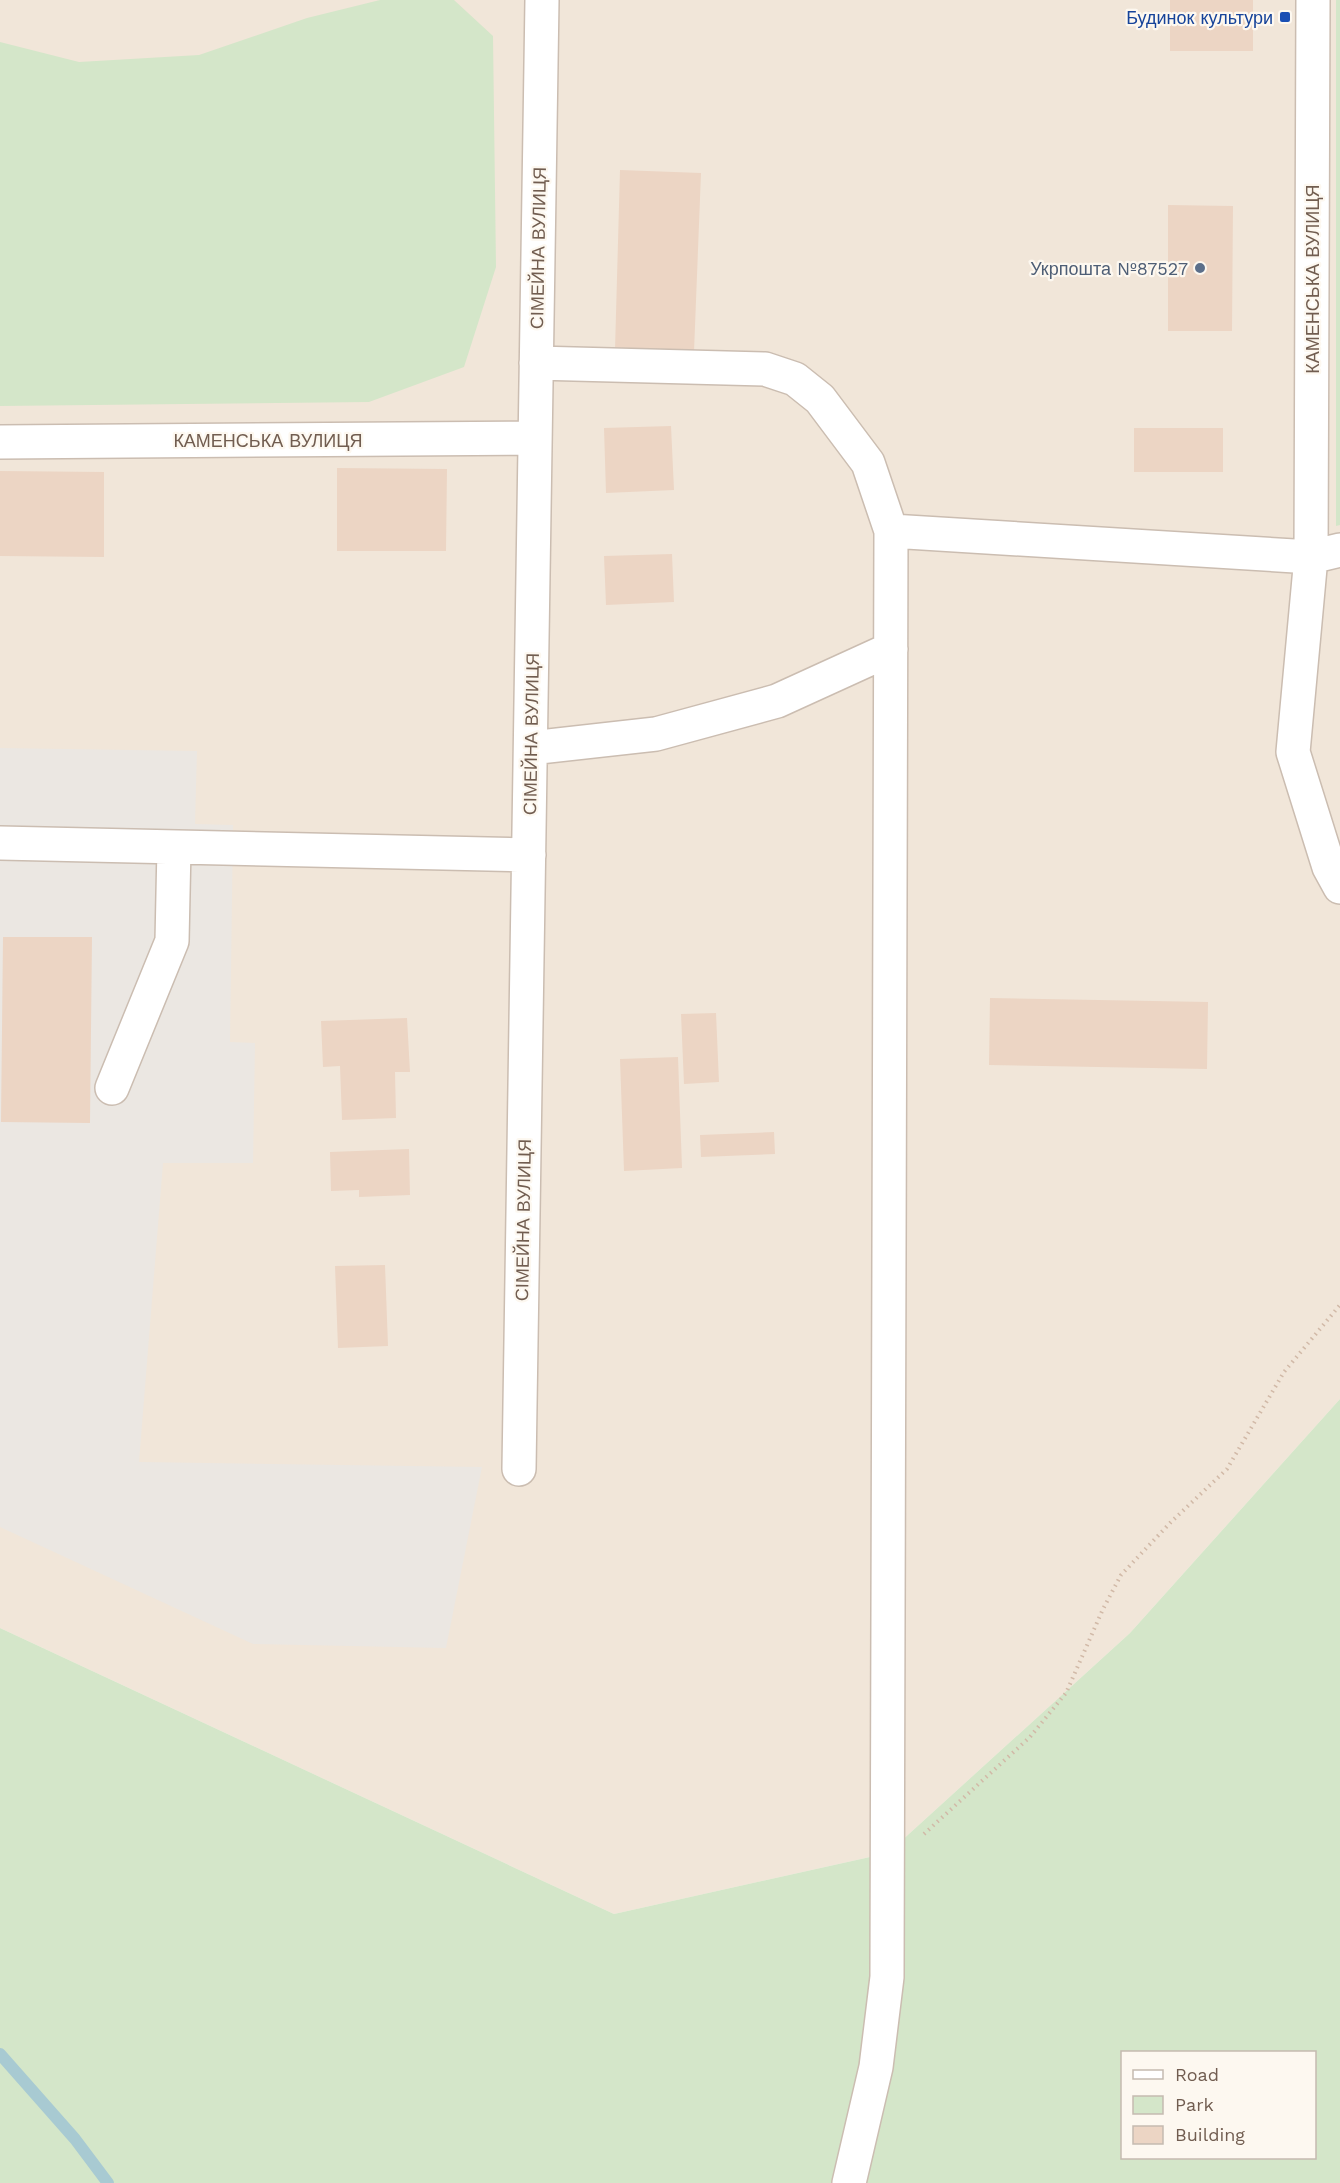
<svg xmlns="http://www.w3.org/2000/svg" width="1340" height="2183" font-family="'Work Sans',sans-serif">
<rect width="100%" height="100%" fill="#faf4ea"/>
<path fill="#f1e6d9" d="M0,0h1340v1399l-210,234 -242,220 -274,61 -614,-286z"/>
<path fill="#ebe7e2" d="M0,748l197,3 -2,73 38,1 -3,217 25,1 -2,120h-90l-24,299 343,5 -36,181 -193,-4 -253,-117z"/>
<path fill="#d4e6c9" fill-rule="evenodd" d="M380,0h74l39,36 3,231 -32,100 -95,35 -369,4v-364l79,20 120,-7 108,-37z
M1336,0h4v525l-4,1z
M1340,1399v784h-1340v-555l614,286 274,-61 242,-220zM1122,2052h192v106h-192z"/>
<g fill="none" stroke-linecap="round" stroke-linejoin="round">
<path stroke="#a8cad2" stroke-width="12" d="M0,2054l75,85 33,44"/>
</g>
<path fill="#ecd5c4" d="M1170,0h83v51h-83z
M620,170l81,3 -7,179 -79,-2z
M1168,205l65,1 -1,125h-64z
M671,426l3,64 -68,3 -2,-65z
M1134,428h89v44h-89z
M337,468l110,1 -1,82h-109z
M0,471l104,1v85l-104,-1z
M672,554l2,48 -68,3 -2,-49z
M3,937h89l-2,186 -89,-1z
M990,998l218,4 -1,67 -218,-4z
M716,1013l3,69 -35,2 -3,-70z
M407,1018l3,54h-15l1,46 -54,2 -2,-54 -17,1 -2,-46z
M678,1057l4,111 -58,3 -4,-112z
M774,1132l1,22 -74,3 -1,-22z
M409,1149l1,46 -51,2v-7l-28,1 -1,-39z
M385,1265l3,81 -50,2 -3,-82z"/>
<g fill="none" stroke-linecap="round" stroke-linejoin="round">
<g stroke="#cbbdb1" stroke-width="36">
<path id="minor" d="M1313,0l-2,557 -18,195 36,115 11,20
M536,363l229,6 30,10 25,20 48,64 23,68 -4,1446 -11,90 -27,116
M0,442l535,-4
M891,531l420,26 29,-7
M531,748l125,-14 121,-33 114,-52
M0,843l529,12
M112,1088l60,-147 2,-94
M519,1469l23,-1469"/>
</g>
<path stroke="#d1b9a7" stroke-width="4" stroke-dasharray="1.5 4.5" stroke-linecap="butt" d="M924,1834l106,-97 36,-44 37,-84 18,-34 49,-52 57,-54 57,-97 56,-67"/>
<use href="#minor" stroke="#fff" stroke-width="33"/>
</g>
<rect fill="#1a4fb4" stroke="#fdf8f0" stroke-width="2" x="1279" y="11" width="12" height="12" rx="3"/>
<circle fill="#5c6f8a" stroke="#fdf8f0" stroke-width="2" cx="1200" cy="268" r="6"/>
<g text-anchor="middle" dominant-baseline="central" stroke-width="4.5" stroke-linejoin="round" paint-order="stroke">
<g font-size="18" fill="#164399" stroke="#fdf8f0" text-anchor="end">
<text x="1273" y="17">Будинок культури</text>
</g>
<g font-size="18" fill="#715d50" stroke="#fdf8f0">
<text transform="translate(538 248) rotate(-89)">СІМЕЙНА ВУЛИЦЯ</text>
<text transform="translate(1312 279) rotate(-90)">КАМЕНСЬКА ВУЛИЦЯ</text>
<text x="268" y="440">КАМЕНСЬКА ВУЛИЦЯ</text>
<text transform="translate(531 734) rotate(-89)">СІМЕЙНА ВУЛИЦЯ</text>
<text transform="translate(523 1220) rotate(-89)">СІМЕЙНА ВУЛИЦЯ</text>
</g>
<g font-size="18" fill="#4e5e75" stroke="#fdf8f0" text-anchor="end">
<text x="1188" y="268">Укрпошта №87527</text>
</g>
</g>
<rect x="1121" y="2051" width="195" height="108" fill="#fdf8f0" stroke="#c5bab0" stroke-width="1.5"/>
<rect x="1133" y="2070" width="30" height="9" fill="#ffffff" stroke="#c5bab0" stroke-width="1.5"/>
<text x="1175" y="2081" font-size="18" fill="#715d50">Road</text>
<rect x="1133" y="2096" width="30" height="18" fill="#d4e6c9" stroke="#c5bab0" stroke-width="1.5"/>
<text x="1175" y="2111" font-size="18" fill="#715d50">Park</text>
<rect x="1133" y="2126" width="30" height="18" fill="#ecd5c4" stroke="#c5bab0" stroke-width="1.5"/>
<text x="1175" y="2141" font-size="18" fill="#715d50">Building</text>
</svg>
